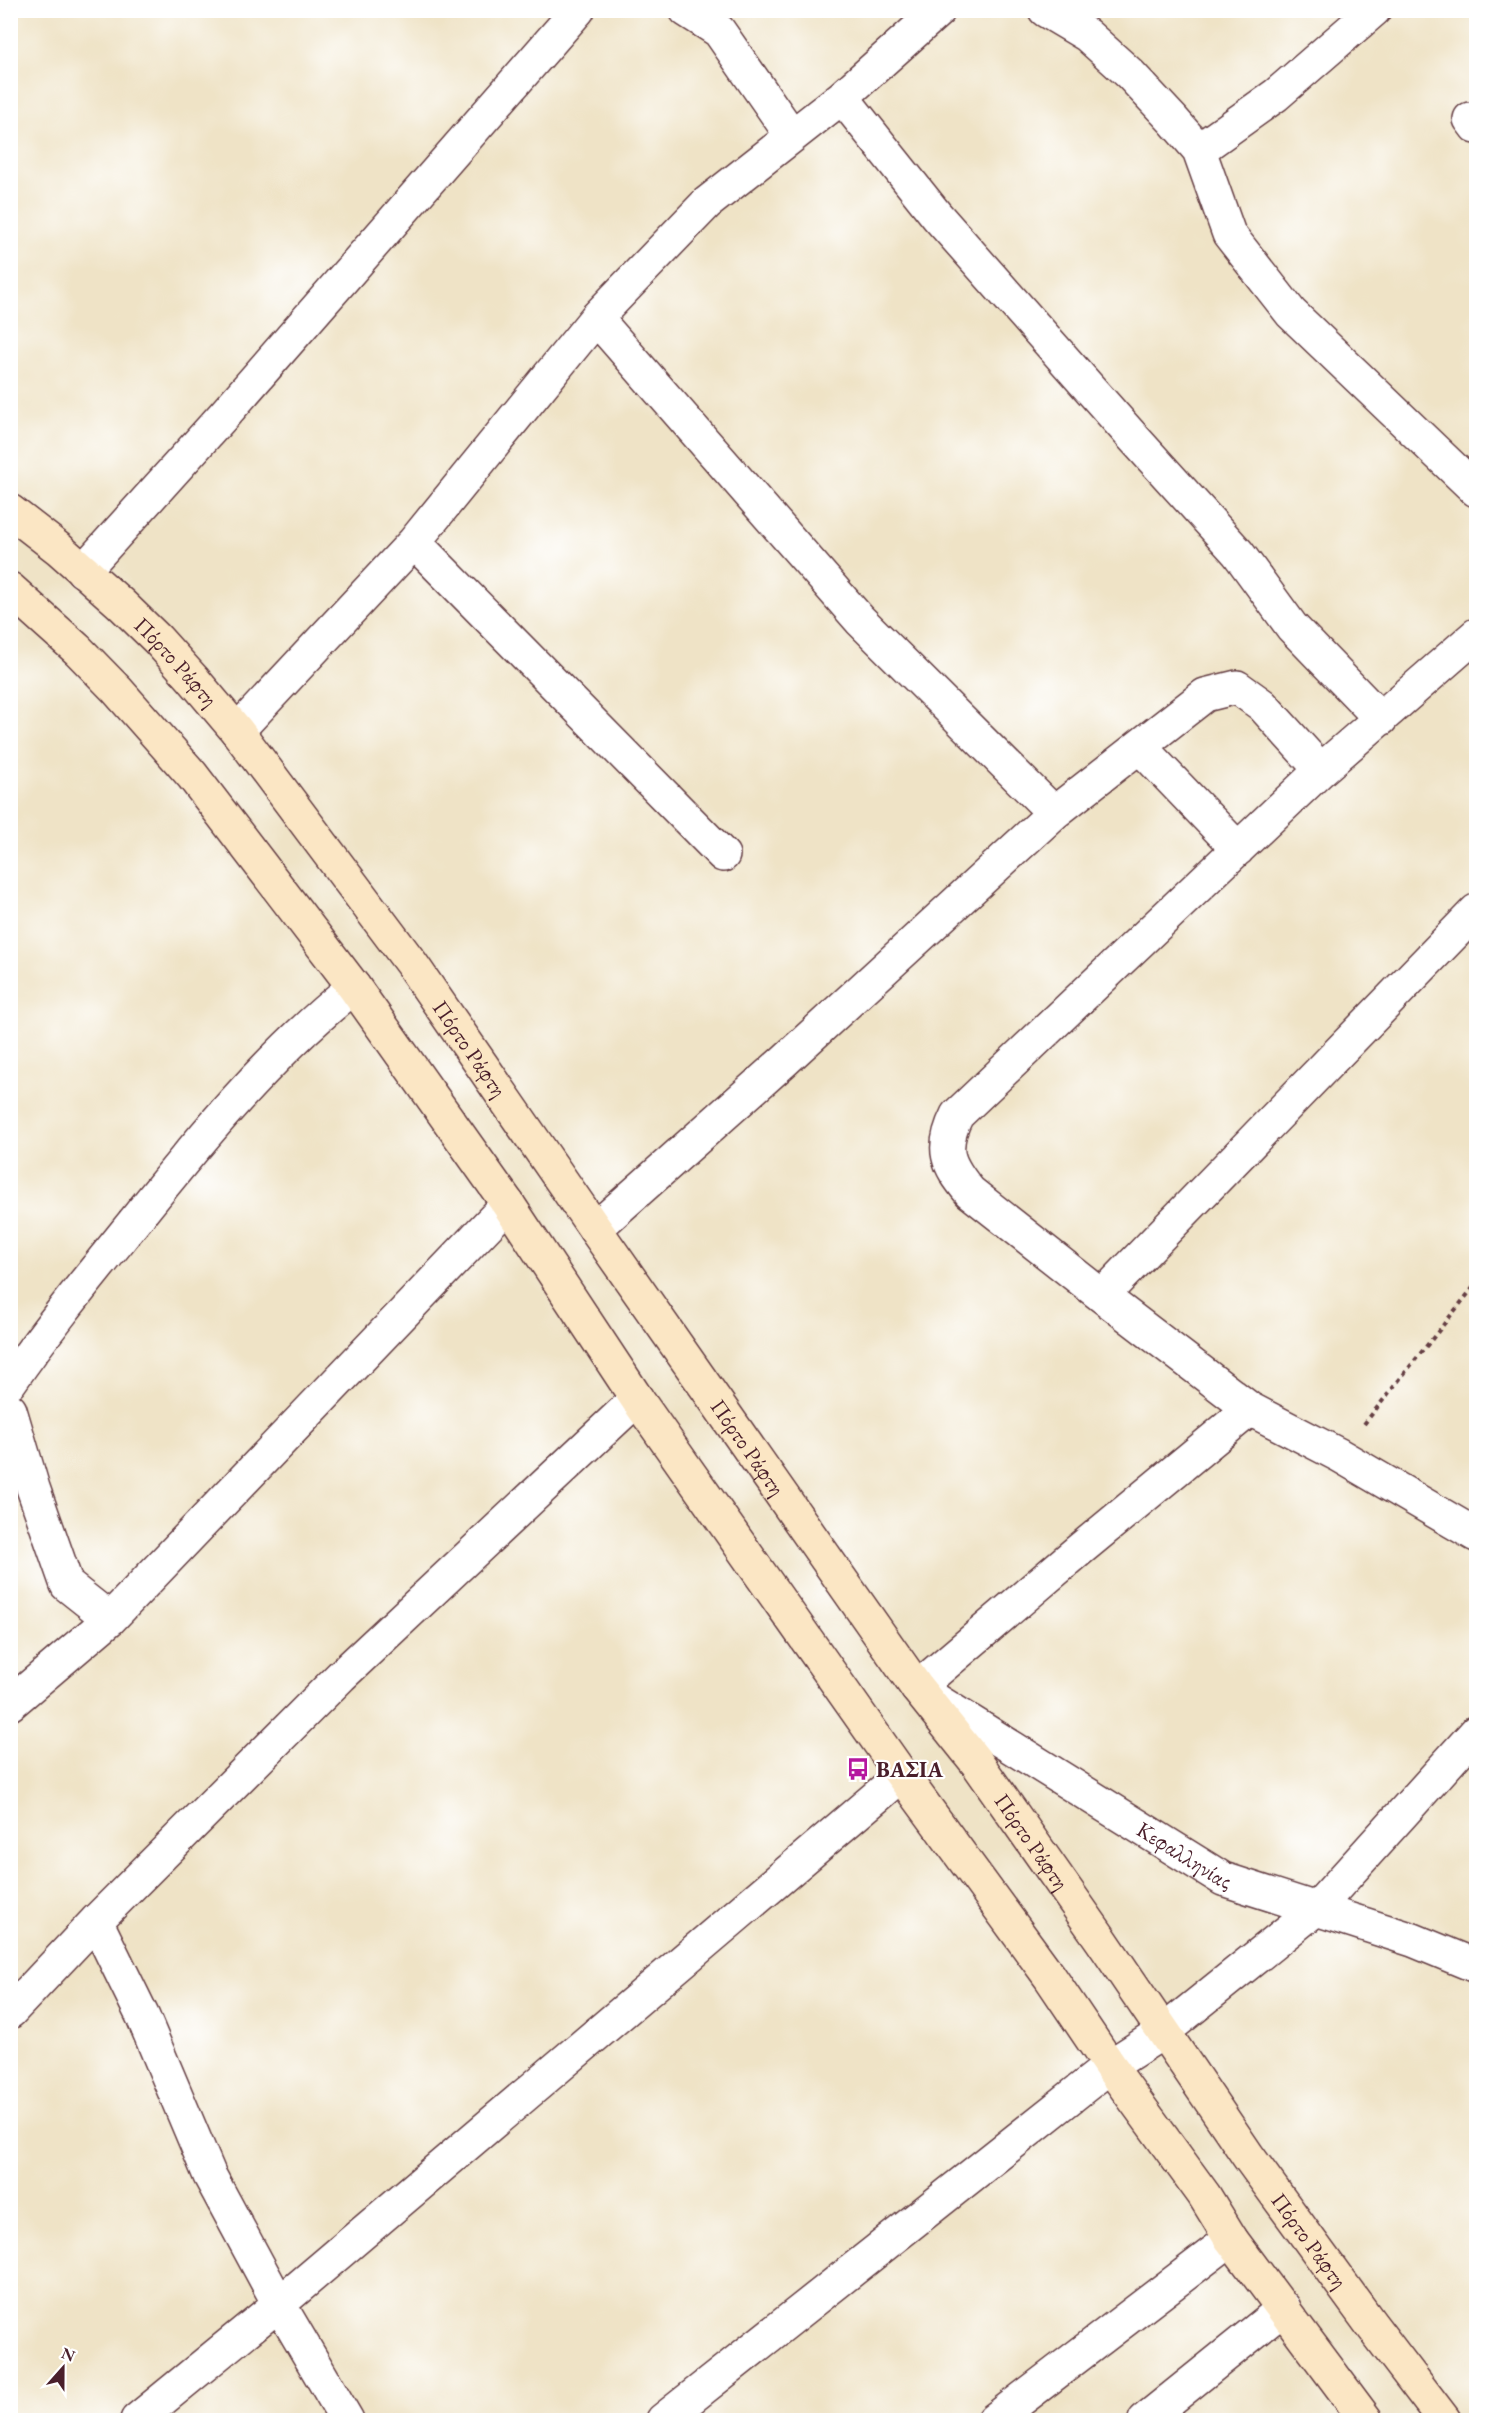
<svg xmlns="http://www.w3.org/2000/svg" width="1487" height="2431" font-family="'EB Garamond',serif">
<rect width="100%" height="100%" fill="#fff"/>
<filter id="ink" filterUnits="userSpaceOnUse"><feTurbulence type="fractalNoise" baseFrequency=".0167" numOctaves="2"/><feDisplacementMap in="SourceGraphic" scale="12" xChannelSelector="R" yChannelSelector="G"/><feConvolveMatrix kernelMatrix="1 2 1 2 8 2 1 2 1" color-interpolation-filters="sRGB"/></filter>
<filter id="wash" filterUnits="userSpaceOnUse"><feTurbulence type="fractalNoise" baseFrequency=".008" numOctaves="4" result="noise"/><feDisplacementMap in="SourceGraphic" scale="24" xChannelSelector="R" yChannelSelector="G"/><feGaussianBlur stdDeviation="1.35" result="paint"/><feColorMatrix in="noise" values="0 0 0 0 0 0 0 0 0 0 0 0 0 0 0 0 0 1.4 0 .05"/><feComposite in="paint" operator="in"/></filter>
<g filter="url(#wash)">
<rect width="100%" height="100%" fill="#efe3c6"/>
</g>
<g filter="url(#ink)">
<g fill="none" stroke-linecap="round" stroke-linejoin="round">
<g stroke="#633c42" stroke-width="36">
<path id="minor" d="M686,10l33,21 73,105
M1045,10l42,25 43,39 43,46 26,30 30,84 62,79 185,177
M842,97l95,119 194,219 107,118 54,74 89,92
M1470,119l6,8
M1199,150l77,-55 98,-85
M596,318l264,302 194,193
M414,542l309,313
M83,571l140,-155 355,-406
M237,731l177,-189 182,-224 111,-115 135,-106 97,-87
M1140,747l98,102
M595,1229l188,-167 271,-249 151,-118 32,-8 25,18 59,65
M1102,1296l374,-385
M10,1382c38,-55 81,-107 123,-159 67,-84 136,-168 221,-236
M1250,1409l-148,-113 -132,-104c-23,-28 -30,-43 -13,-77l364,-345 155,-135
M10,1410l23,78 34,97 43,34
M917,1688l161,-137 172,-142 89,46 137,80
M10,1704l100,-85 398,-415
M1317,1908l159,-176
M96,1921l47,96 67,159 69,128 68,116
M10,2012l86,-91 245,-245 296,-277
M137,2420l142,-116 623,-529
M663,2420l447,-354
M994,2420l237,-181
M1145,2420l139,-112"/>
</g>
<g stroke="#633c42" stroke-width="36">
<g id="tertiary">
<path id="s1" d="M923,1692l300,187 190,61 63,26"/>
<path d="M1110,2066l53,-34 154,-124"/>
</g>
</g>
<g stroke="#633c42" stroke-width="36">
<g id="secondary">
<path id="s2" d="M10,511l49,38 62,55 36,35 36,40 44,52 174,232 184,266 322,459 60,75 125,178 146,215 122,167 74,97"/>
<path d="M10,589l68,61 39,40 75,85 162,212 154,217 129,195 265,376 148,202 60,89 94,129 27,44 135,181"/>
</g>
</g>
<path stroke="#633c42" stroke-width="4" stroke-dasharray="4.5 4.5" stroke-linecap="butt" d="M1364,1424l112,-140"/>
<use href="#minor" stroke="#fff" stroke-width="33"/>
<use href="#tertiary" stroke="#fff" stroke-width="33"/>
<use href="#secondary" stroke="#fbe6c4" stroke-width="33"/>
</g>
</g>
<defs>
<g id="bus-bare" transform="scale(1.8)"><path d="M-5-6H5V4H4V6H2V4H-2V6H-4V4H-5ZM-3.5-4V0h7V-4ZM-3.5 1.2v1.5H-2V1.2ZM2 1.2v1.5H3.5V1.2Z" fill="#b5179e" stroke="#fff" stroke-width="2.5" paint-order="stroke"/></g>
</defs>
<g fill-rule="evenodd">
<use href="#bus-bare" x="858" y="1769"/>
</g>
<g text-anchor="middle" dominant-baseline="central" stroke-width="4.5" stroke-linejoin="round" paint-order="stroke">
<g font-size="22" fill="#4a1f2b" stroke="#fff">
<text stroke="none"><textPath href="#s2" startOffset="225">Πόρτο Ράφτη</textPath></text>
<text stroke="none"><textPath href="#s2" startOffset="711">Πόρτο Ράφτη</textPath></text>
<text stroke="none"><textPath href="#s2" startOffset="1197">Πόρτο Ράφτη</textPath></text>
<text stroke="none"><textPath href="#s2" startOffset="1683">Πόρτο Ράφτη</textPath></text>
<text stroke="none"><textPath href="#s1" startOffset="308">Κεφαλληνίας</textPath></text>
<text stroke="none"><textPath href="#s2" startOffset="2169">Πόρτο Ράφτη</textPath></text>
</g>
<g font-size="22" font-weight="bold" fill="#4a1f2b" stroke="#fff" text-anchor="start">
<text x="876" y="1769">ΒΑΣΙΑ</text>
</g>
</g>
<rect width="1487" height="2431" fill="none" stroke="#fff" stroke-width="36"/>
<g transform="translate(63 2368) rotate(21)" stroke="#ffffff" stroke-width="4.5" paint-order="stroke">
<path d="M0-4.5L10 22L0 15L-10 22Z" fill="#4a1f2b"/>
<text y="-9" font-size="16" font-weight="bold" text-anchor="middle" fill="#4a1f2b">N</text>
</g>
</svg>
